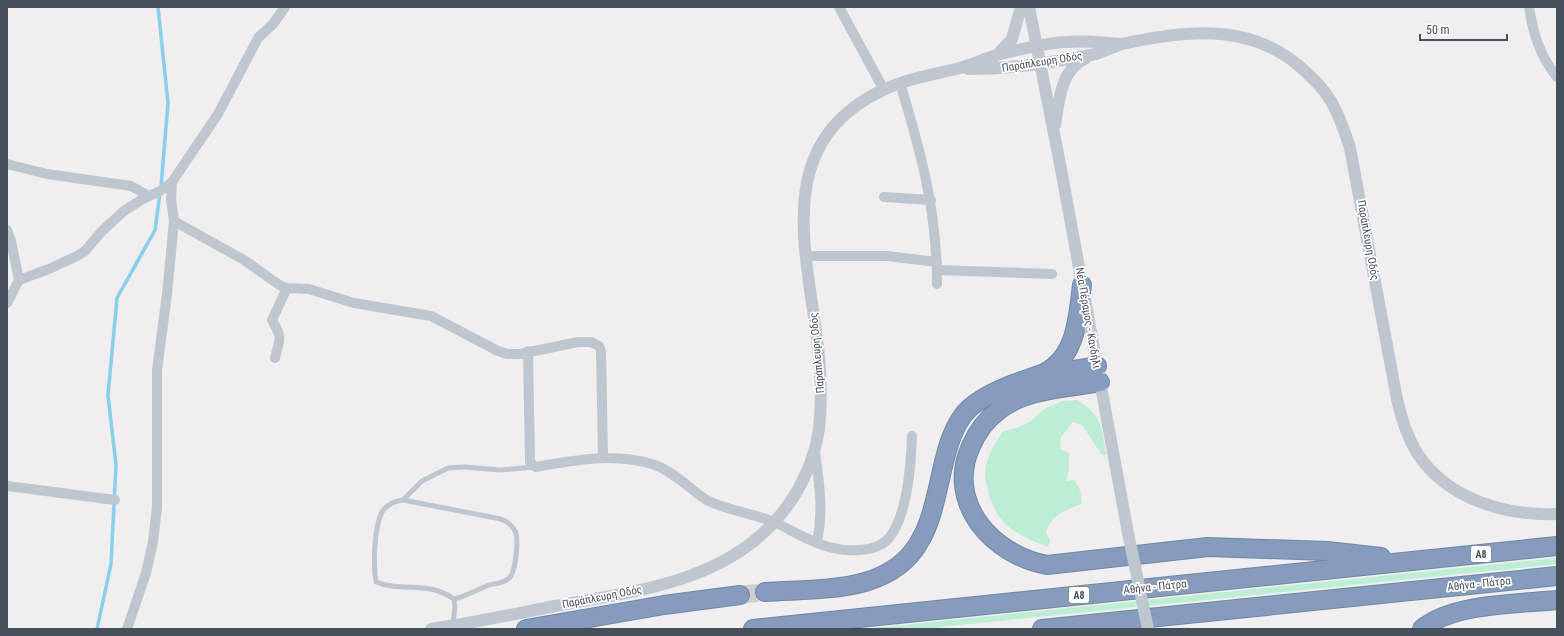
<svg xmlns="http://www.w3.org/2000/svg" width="1564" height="636" font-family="'Roboto Condensed',sans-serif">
<rect width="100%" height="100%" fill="#f0eeee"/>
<path fill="#bceed3" d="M1077,400c27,17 24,26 29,55l-5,-1 -19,-29 -9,-3 -12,15 -1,12 9,4v17l-3,11 8,-1 6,10 2,14c-17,6 -31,11 -36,29l4,7 -2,7c-30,-11 -53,-23 -60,-57 -1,-5 -4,-12 -3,-18 1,-15 10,-27 17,-40l17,-5 12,-6 13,-12 19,-8z
M1557,558v6l-636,65h-57z"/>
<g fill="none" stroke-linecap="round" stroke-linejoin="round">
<path stroke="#8acfeb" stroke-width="3.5" d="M158,7l10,96 -7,84
M97,629l14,-65 5,-99 -8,-70 9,-97 38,-68 5,-37"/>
</g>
<path fill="#cbccd3" stroke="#d2d3d9" d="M766,584l2,13 -28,3 -2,-13z"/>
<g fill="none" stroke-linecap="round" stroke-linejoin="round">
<path stroke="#ceced1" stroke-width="18" stroke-dasharray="18 9" stroke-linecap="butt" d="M740,595l25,-3"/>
<g stroke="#7187a8" stroke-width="20">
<path id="motorway" d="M1043,375l54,-9
M1100,382c-34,7 -72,6 -101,28 -12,9 -22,22 -28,36 -26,56 21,109 76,119l161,-18 119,4 54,6
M765,592c54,-4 127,3 156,-53 9,-16 13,-34 17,-51 6,-25 10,-53 26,-74 9,-11 22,-18 35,-24 14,-7 30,-11 45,-17 33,-16 34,-57 38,-88
M526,629l138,-24 76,-10
M753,629l804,-83
M1042,629l515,-53
M1422,629c31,-26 96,-25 135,-29"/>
</g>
<path stroke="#bec7d0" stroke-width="5" d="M403,500l19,-19 26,-13 17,-1 35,3 35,-3
M453,625l2,-19 -1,-7c-27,-19 -51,-6 -78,-17 -3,-17 -2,-54 6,-70 5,-8 12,-11 21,-12l98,19c6,3 10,5 14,12 4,7 1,41 -6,47 -6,6 -14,5 -20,7 -13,5 -22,11 -35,14"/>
<path stroke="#bec7d0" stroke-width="10" d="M839,7l45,83
M1529,7c4,27 11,49 28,70
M900,83c21,69 37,128 37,201
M7,164l40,10 84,12 18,10
M884,197l47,3
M174,221l70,39 37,26 6,2 22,1 45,14 77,13 67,35 9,3h13l58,-12h13l8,4 2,5 2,106
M7,230l4,11 8,39 -12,23
M805,256h82l50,6
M937,270l115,4
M19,280l30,-11 28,-13 8,-5 17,-20 22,-20 17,-11 19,-9 12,-9 46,-68 40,-76 15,-14 12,-17
M528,351l2,111 5,5c42,-7 79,-15 120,-2 19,7 34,23 50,34 18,11 48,14 69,23 18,8 35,20 55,25 17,5 47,6 60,-9 19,-23 22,-74 23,-102
M275,358c5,-21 8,-19 -3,-38l15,-32
M815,451c4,34 9,57 2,92
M7,486l108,14
M127,629l19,-56 7,-31 4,-35v-137l10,-76 7,-73 -3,-22 1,-17"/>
<path stroke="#bec7d0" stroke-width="12" d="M1029,7l31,157 68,369
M996,56l16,-17 9,-32
M968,69c43,0 81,-6 123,-14 11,-2 21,-8 31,-11 67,-15 135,-22 187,31 11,10 21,22 27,36 6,12 10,25 14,37l47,251c4,19 10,37 20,54 30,46 88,63 140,61
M1055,125c4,-25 6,-56 31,-67
M431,629c42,-6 83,-15 124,-23 81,-15 172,-24 227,-93 19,-23 33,-55 37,-84 3,-27 2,-55 -1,-82 -11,-96 -47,-204 65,-257 23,-11 48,-15 73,-21 14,-3 27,-10 41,-14 23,-6 47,-12 70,-13 18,-2 37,1 55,2"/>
<use href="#motorway" stroke="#869cbc" stroke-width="18"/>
<path stroke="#bec7d0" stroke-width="12" d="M1128,533l20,96"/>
</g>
<g text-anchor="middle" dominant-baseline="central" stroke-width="3.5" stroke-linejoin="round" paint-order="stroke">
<g fill="#fff" stroke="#7e848c" stroke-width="1">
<rect x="1471" y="546" width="20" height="16" rx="3"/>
<rect x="1069" y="587" width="20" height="16" rx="3"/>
</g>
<g font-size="10" font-weight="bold" fill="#46505b">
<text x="1481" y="554">Α8</text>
<text x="1079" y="595">Α8</text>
</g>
<g font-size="11" fill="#46505b" stroke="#fff">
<text transform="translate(1042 62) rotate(-9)">Παράπλευρη Οδός</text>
<text transform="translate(1368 240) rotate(80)">Παράπλευρη Οδός</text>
<text transform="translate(1088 318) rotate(80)">Νέα Πέραμος - Κανδήλι</text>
<text transform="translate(817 353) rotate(-95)">Παράπλευρη Οδός</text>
<text transform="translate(1479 584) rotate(-6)">Αθήνα - Πάτρα</text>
<text transform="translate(1155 587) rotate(-6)">Αθήνα - Πάτρα</text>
<text transform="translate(602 597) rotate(-11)">Παράπλευρη Οδός</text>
</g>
</g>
<rect width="1564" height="636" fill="none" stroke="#46505b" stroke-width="16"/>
<path d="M1420 34v6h87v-6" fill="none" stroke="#46505b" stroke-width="2"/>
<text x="1426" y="34" font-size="12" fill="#46505b" stroke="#ffffff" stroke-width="3" paint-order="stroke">50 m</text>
</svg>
